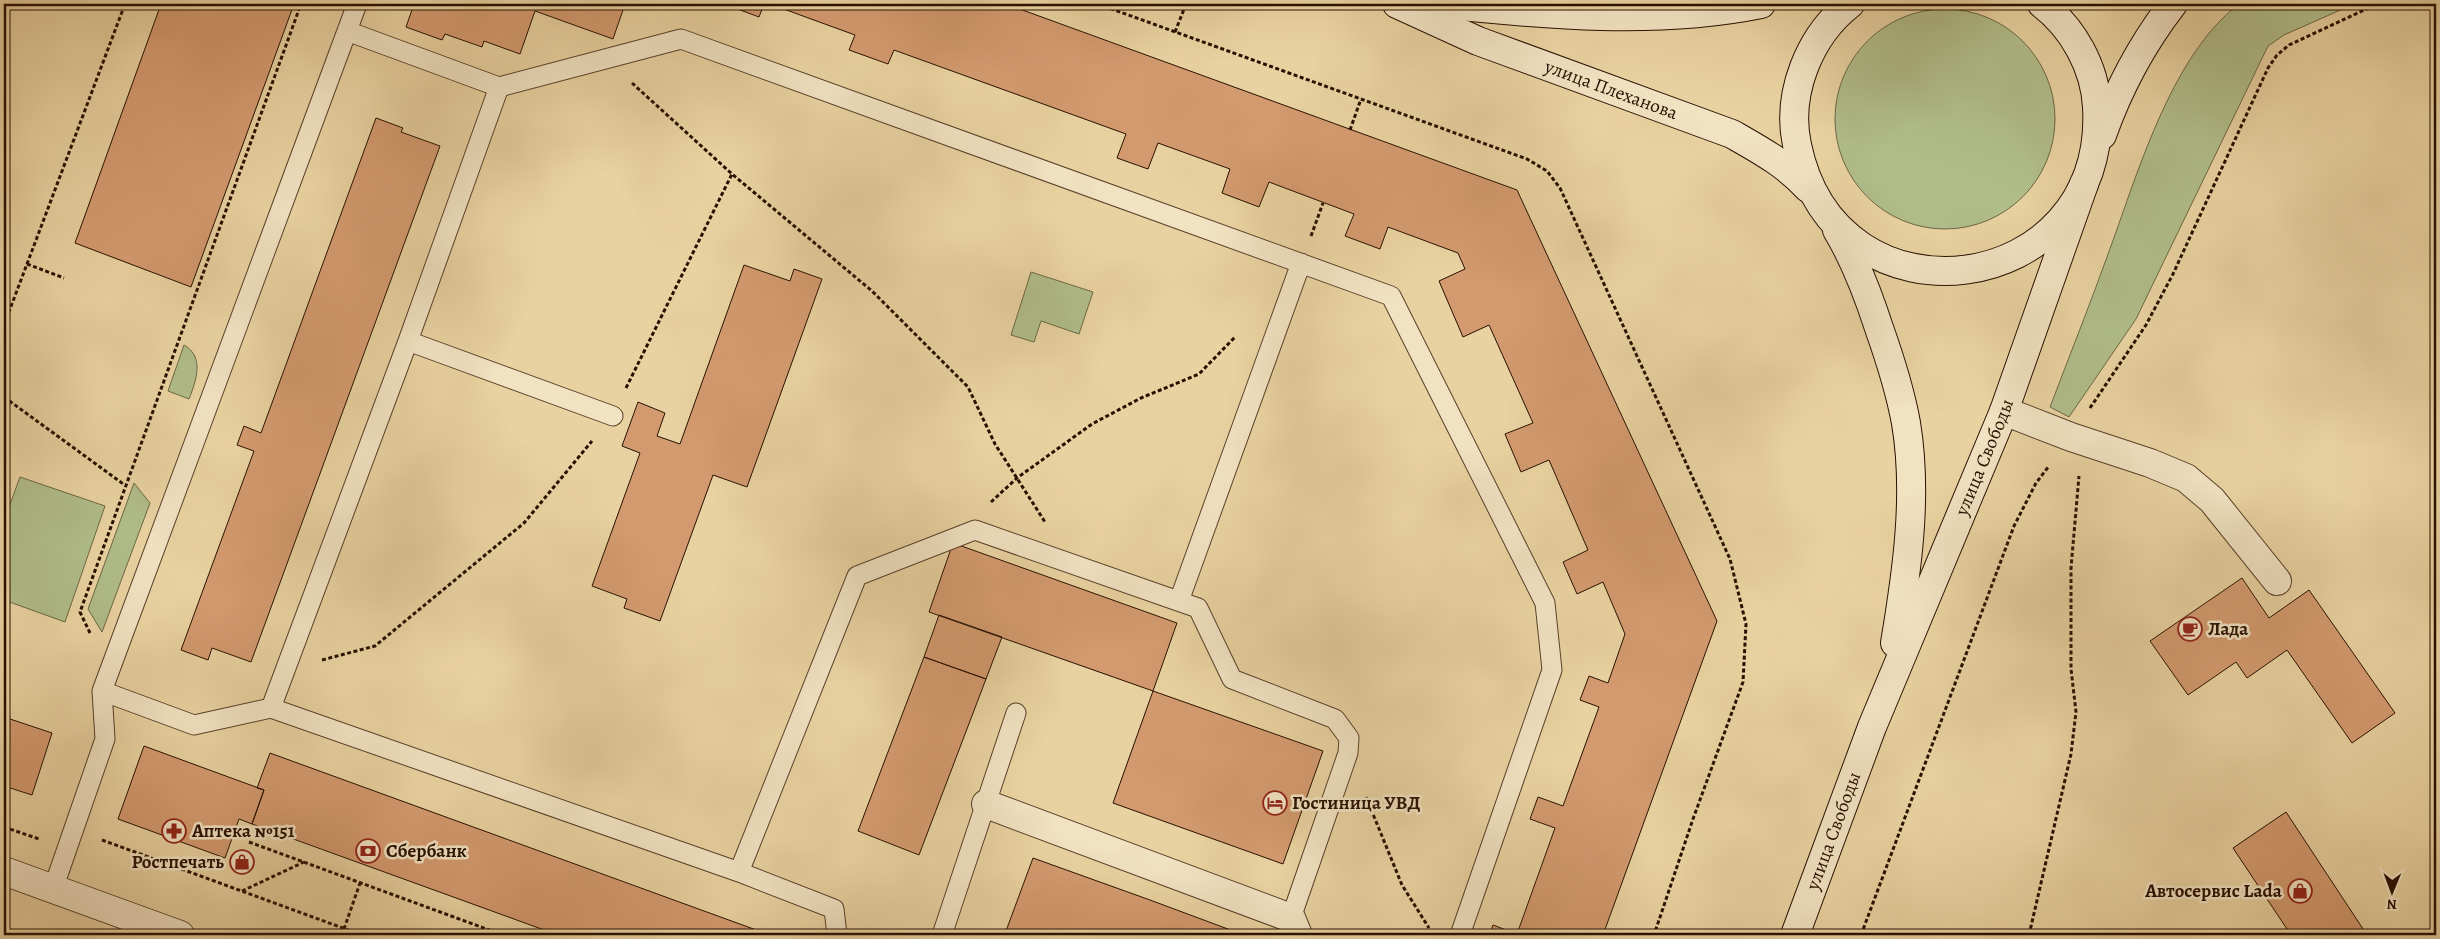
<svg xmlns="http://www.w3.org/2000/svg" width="2440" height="939" font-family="Alegreya,serif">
<rect width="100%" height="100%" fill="#e9d2a1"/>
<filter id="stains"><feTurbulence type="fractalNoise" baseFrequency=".004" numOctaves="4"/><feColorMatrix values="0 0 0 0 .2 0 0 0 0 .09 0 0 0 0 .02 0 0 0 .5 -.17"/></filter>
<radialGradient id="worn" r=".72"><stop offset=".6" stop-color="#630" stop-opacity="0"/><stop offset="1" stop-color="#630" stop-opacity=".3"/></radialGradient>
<path fill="#b0bd89" stroke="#6c6645" d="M2239,4h115l-70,31 -16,11 -132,273 -67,98 -19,-10c19,-50 39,-100 57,-150 29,-78 63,-201 132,-253z
M1835 119a110 110 0 1 1 220 0a110 110 0 1 1-220 0Z
M1031,272l62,20 -14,42 -38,-13 -7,21 -23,-7z
M184,345c21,12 12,36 5,54l-21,-8z
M20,477l85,29 -40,116 -61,-22v-79z
M134,483l16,20 -48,129 -14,-23z"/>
<path fill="#d39a6f" stroke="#281001" d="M161,4h133l-103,283 -116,-44z
M414,4h211l-12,35 -78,-28 -15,43 -36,-13 -2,6 -37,-13 -3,6 -36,-13z
M724,4h40l-5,13z
M770,4h236l511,186 200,431 -114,314h-114l4,-10 24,9 38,-106 -25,-9 8,-22 25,9 36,-99 -19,-7 9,-24 19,7 17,-49 -22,-52 -26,12 -14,-32 25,-12 -39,-90 -28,12 -16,-38 28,-11 -44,-98 -26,12 -24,-56 26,-12 -7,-16 -70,-26 -8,22 -35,-13 9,-22 -85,-32 -10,25 -37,-14 8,-24 -72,-26 -10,26 -31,-11 9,-24 -232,-84 -6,14 -39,-14 6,-15z
M376,118l27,10 -2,4 39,14 -189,516 -39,-14 -4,12 -27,-10 73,-199 -17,-6 7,-19 17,7z
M744,265l46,16 4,-12 28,10 -75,208 -34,-12 -53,146 -36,-13 3,-9 -35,-13 48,-133 -18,-7 16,-44 27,11 -8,23 23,8z
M953,543l224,80 -24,68 -224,-79z
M2242,578l27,40 40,-28 86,123 -43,30 -65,-93 -40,28 -11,-16 -48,33 -38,-54z
M939,615l63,22 -16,42 -62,-22z
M924,657l62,22 -67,176 -61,-24z
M1153,691l170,60 -40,113 -170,-61z
M4,717l48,16 -20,62 -28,-9z
M144,746l120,44 -12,34 -13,-5 -14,39 -107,-39z
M270,753l500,182h-212l-306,-111 12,-34 -7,-2z
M2286,812l81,123h-76l-58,-87z
M235,854l18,7 -3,10 -19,-7z
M1033,858l117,42 94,35h-225l-13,-4z"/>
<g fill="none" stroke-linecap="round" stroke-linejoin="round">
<g stroke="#584029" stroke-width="21">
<path id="lane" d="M347,31l152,56
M408,341l205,75
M1179,601l122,-338
M102,691l92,34 77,-17 468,164 95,37 3,26
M271,708l137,-367 91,-254 182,-48 710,257 154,307 7,67 -92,265
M739,872l118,-296 118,-46 223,78 34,71 103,40 14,19 -1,15 -57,165
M53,889l52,-150 -3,-48 255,-687
M942,935l74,-222"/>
</g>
<g stroke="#584029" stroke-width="30">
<path id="street" d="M2004,411l67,26 79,26 36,15 26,22 65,81
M986,804l305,114 7,17
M4,871l176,64"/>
</g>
<g stroke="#281001" stroke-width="30">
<g id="secondary">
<path id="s1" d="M1397,4l81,37 254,93c28,16 54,30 76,54"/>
<path d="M1442,4c104,11 215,21 319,0"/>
<path d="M1850,4c-41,32 -64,90 -53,141 39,191 311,154 300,-38 -2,-40 -24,-79 -55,-103"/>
<path d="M2102,135c17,-48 40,-91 71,-131"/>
<path d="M1837,230c18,30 31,64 42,98 11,31 21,62 27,95 12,72 1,148 -11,220"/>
<path id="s2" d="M1795,935l77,-208 132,-316 80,-227"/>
</g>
</g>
<path stroke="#281001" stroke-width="3" stroke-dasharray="4 2.5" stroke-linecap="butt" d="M1098,4l429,155 20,12 13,17 170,371 16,65 -3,58 -50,137 -39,116
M1175,32l11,-28
M632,83l100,91 140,117 96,96 27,57 50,78
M1350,130l11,-31
M1311,236l12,-33
M27,264l37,14
M4,325l121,-321
M626,388l106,-214
M4,397l122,89
M2090,408l56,-83 27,-51 95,-206 9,-13 12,-10 88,-41
M991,502l26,-24 75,-54 49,-26 58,-24 37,-38
M90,633l-10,-21 221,-608
M322,660l53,-14 149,-123 68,-82
M1366,797l36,88 27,43
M4,827l35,12
M102,840l260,95
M249,842l254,93
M242,891l62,-29
M344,929l16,-46
M1861,935l153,-409 22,-43 13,-17
M2029,935l42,-181 5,-42 -5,-43v-101l8,-92"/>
<use href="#lane" stroke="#f1e2c2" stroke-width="19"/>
<use href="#street" stroke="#f1e2c2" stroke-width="28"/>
<use href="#secondary" stroke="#f1e2c2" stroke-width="28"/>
</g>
<defs>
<g id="cafe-ring" transform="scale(1.25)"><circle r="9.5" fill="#f1e2c2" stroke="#8f2418" stroke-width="1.5"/><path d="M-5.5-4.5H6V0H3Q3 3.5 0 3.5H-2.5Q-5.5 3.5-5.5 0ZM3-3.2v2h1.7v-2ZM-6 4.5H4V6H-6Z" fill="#8f2418"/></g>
<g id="hotel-ring" transform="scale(1.25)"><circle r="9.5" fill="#f1e2c2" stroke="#8f2418" stroke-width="1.5"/><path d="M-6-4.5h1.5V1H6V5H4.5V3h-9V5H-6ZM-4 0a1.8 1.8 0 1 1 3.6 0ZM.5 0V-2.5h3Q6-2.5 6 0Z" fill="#8f2418"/></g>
<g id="pharmacy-ring" transform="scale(1.25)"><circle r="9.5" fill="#f1e2c2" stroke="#8f2418" stroke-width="1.5"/><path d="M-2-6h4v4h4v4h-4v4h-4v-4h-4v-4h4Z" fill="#8f2418"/></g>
<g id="bank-ring" transform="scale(1.25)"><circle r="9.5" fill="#f1e2c2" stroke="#8f2418" stroke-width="1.5"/><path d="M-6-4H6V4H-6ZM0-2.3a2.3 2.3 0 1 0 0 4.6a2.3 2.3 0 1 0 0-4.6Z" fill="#8f2418"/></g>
<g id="shop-ring" transform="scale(1.25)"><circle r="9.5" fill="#f1e2c2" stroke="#8f2418" stroke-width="1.5"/><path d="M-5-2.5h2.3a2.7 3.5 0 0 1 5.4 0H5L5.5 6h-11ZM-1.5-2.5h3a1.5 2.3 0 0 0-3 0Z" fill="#8f2418"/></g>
</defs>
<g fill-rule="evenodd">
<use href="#cafe-ring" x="2190" y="629"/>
<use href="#hotel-ring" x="1275" y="803"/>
<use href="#pharmacy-ring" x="174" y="831"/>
<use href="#bank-ring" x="368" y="851"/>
<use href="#shop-ring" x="242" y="862"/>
<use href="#shop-ring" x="2300" y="891"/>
</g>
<g text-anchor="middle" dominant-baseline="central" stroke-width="5" stroke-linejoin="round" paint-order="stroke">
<g font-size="19" fill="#281001" stroke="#f1e2c2">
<text stroke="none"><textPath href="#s1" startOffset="231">улица Плеханова</textPath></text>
<text stroke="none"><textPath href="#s2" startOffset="514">улица Свободы</textPath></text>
<text stroke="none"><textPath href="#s2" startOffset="111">улица Свободы</textPath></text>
</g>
<g font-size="19" font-weight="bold" fill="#281001" stroke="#f1e2c2" text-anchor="start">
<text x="2208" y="629">Лада</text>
<text x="1292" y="803">Гостиница УВД</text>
<text x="192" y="831">Аптека №151</text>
<text x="386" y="851">Сбербанк</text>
<text x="224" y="862" text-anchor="end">Ростпечать</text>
<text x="2282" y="891" text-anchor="end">Автосервис Lada</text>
</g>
</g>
<rect width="2440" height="939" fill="none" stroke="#e9d2a1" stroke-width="20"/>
<rect x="5" y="5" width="2430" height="929" fill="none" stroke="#281001" stroke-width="2.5"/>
<rect x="10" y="10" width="2420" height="919" fill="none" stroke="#281001"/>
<g transform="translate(2392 892) rotate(181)" stroke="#f1e2c2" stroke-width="4" paint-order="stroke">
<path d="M0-4L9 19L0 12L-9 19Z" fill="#281001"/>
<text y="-8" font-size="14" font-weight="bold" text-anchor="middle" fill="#281001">N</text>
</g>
<rect width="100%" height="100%" filter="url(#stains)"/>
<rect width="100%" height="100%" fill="url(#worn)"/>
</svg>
